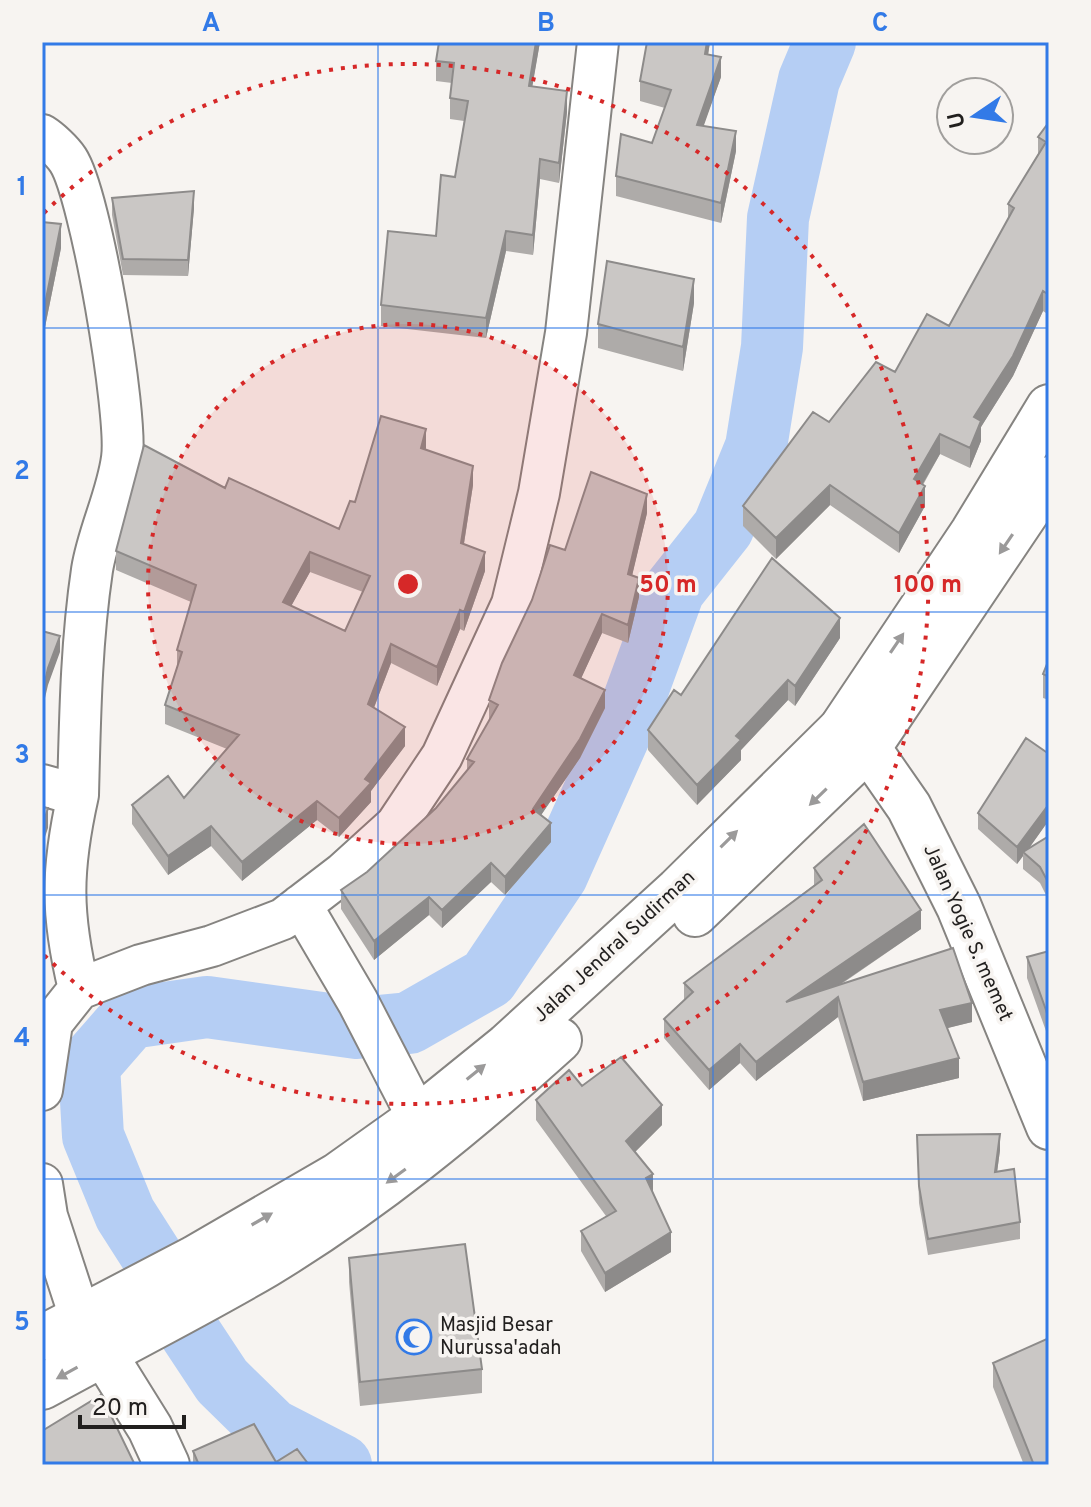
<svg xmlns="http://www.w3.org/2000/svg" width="1091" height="1507" font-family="Overpass,sans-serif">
<rect width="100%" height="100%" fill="#f7f4f1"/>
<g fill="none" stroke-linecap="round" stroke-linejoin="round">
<path stroke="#b5cef4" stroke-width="62" d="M341,1465l-70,-36 -49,-48 -45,-68 -15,-41 -37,-58 -32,-78 -4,-71 41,-47 77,-11 150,21 52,-5 79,-45 69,-103 71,-159 46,-126 49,-62 33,-81 16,-100 6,-129 31,-138 16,-38"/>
<g stroke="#868481" stroke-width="44">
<path id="street" d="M42,135c8,5 20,16 26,25 23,35 60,255 54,298 -5,38 -24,74 -30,112 -11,74 -12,149 -14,225
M42,785l36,10c-17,76 -17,119 1,194
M301,905l57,97 60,116 18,27
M42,1090l10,-67 27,-34 62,-24 71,-19 71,-27 60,-46 53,-48 46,-69 70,-152 27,-111 27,-160 32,-291
M42,1184l5,32 33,101"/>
</g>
<g stroke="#868481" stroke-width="48">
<path id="secondary" d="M841,729l27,19 41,59 50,100 90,220
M84,1322l66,106 17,37"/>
</g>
<g stroke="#868481" stroke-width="48">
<path id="highway" d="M695,914l173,-166 181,-269
M42,1338l153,-80 143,-83 80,-57 89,-72 171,-156 163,-161 132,-197 76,-125
M42,1387c74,-41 151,-79 224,-122 106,-64 202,-143 293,-225"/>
</g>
<use href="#street" stroke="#fff" stroke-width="40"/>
<use href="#secondary" stroke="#fff" stroke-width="44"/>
<use href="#highway" stroke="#fff" stroke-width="44"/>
</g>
<path fill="#aeaba9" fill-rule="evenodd" d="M439,42h101l-8,44 35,26 -8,71 -19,-4 -7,76 -27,-4 -20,87 -105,-12v-21l55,-69 19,-59 9,-56 -14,-2v-21l2,-15 -16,-2v-20z
M648,42h62l-2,13 13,22 -18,49 33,25 -15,72 -105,-27v-20l36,-33 13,-35 -25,-7v-20z
M1049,122v193l-6,-4 -30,65 -32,51v14l-11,27 -30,-14 -17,31 2,21 -26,47 -69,-48 -54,54 -33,-33v-20l86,-84 66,-50 54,-46 59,-107v-15l30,-50v-17z
M112,198l82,10 -6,68 -65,-1 -11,-60z
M42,222l19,26 -18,89h-1z
M694,303l-11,68 -85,-23v-24z
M426,448v2l47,35 -9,59 21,27 -21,60 -4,-2 -23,57 -46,-23 -17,45 31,38 -34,45v11l-32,35 -22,-17 -75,61 -31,-35 -43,29 -36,-51v-19l52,-7 43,-49 -62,-25v-19l12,-38v-17l14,-48 -75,-32v-19l109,-63 114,41 16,-27zM310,572l53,20 -18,39 -54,-25z
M647,513l-15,62 7,22 -11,46 -26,-10 -21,45 24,30 -25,50 -39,57 10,27 -46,53 -14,-13 -49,46 -13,-13 -55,45 -33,-51v-19l26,-18 69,-64 31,-37v-12l23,-39 -1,-1v-19l76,-150z
M840,638l-45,68 -7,-6 -47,50v10l-44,45 -49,-55v-20l33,-35z
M1049,659v41l-6,-2v-24z
M978,813l71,7 -21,29 21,-13 -1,63 -8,-16 -17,-14v-13l-6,8 -39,-35z
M814,868l107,61 -81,56 132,37 -25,6 12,50 -96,23 -25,-84 -82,64 -16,-18 -31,27 -45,-52v-19l20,-19v-17l130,-98z
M1049,951v91l-3,-11 -19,-53v-21z
M582,1086l80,39 -27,27 18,40 18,60 -66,40 -24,-41v-20l25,-15 -70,-96v-20z
M917,1135l83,15 -3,22 23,50v17l-92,16 -9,-52z
M349,1258l133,111v24l-122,13 -11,-124z
M993,1363l56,102h-25l-31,-78z
M193,1451l83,11 33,3h-116z"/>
<path fill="#8d8b8a" d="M536,42h4l-11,64v-20z
M707,42h3l-5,32v-20z
M721,57v20l-24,68v-20z
M567,91v21l-8,71v-20z
M736,131v20l-15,72v-20z
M540,159v20l-7,76v-20z
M194,191v17l-6,68v-16z
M61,224v24l-18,89v-23z
M506,231v20l-20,87v-20z
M694,279v24l-11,68v-24z
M1043,291v20l-30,65 -32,51v14l-11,27v-20l4,-31z
M426,429v19l-5,19v-19z
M940,434v20l-26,45v-20z
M473,466v19l-12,77v-19z
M830,485v20l-54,54v-21z
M925,486v20l-26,47v-20z
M647,494v19l-19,80v-19z
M310,552v20l-27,49v-19z
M485,552v19l-21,60v-19z
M639,578v19l-11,46v-18z
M460,610v19l-23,57v-19z
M602,614v19l-28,61v-19z
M840,618v20l-45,68v-20z
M60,636v16l-12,33 -6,26v-16l6,-27z
M391,644v19l-23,60v-19z
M788,680v20l-47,50v10l-44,45v-20l39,-49z
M605,690v18l-25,50 -47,69v-18z
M405,727v19l-34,45v11l-32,35v-19l26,-39z
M317,801v19l-75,61v-19z
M1049,804v16l-24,34 -2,-2v4l-6,8v-17z
M48,808v20l-6,18v-19z
M551,823v19l-46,53v-18z
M211,826v20l-43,29v-19z
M491,863v19l-49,46v-18z
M429,897v18l-55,45v-19z
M921,910v19l-135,92v-19z
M838,997v20l-82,64v-19z
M972,1003v19l-32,8v-20z
M740,1044v19l-31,27v-20z
M959,1058v20l-96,23v-19z
M662,1105v20l-36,36v-20z
M1000,1134v16l-5,38v-16z
M653,1174v20l-7,-16z
M671,1232v20l-66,40v-19z"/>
<path fill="#cac7c5" stroke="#8d8b8a" stroke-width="2" fill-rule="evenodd" d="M439,42h97l-7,44 38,5 -8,72 -19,-4 -7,76 -27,-4 -20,87 -105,-13 7,-74 48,5 5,-61 14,2 13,-76 -18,-3 4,-35 -18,-2z
M647,42h60l-2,12 16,3 -24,68 39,6 -15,72 -105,-27 5,-42 31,9 19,-53 -31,-9z
M1049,122v173l-6,-4 -30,65 -39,61 7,4 -11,27 -30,-14 -26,45 11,7 -26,47 -69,-48 -54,53 -33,-32 70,-94 16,10 47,-60 19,10 32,-58 22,12 65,-118 -6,-4 38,-62 -8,-5z
M194,191l-6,69 -65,-1 -11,-61z
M42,222l19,2 -18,90h-1z
M607,261l87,18 -11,68 -85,-23z
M381,416l45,13 -5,19 52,18 -12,77 24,9 -21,60 -4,-2 -23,57 -46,-23 -23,60 37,23 -40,52 6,4 -32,35 -22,-17 -75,61 -31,-36 -43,30 -36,-51 36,-29 16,22 55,-63 -74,-30 17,-53 -5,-2 19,-65 -80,-34 28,-106 81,43 4,-10 110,51 11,-28 5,1zM310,552l60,24 -25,55 -62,-29z
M591,472l56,22 -19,80 11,4 -11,47 -26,-11 -28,61 31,15 -25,49 -47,70 18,14 -46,54 -14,-14 -49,47 -13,-13 -55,44 -33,-51 26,-18 69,-64 38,-46 -7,-3 31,-54 -9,-5 13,-37 30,-63 18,-55 15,5z
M772,558l68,60 -45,68 -7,-6 -52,56 5,4 -44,45 -49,-55 26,-40 7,5z
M42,631l18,5 -12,32 -6,27z
M1049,659v18l-6,-3z
M1026,738l23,16v50l-32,43 -39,-34z
M42,807l6,1 -6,19z
M864,824l57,86 -135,92 167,-54 19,55 -32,7 19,48 -96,24 -25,-85 -82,65 -16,-18 -31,26 -45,-51 29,-27 -9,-9 138,-103 -8,-12z
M1049,836v46h-1l-8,-15 -17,-15z
M1049,951v70l-3,-11 -19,-53z
M621,1057l41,48 -36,36 27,33 -7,4 25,54 -66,41 -24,-42 35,-20 -80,-111 33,-30 13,16z
M1000,1134l-5,38 19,-3 6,53 -92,17 -9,-53 -2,-51z
M465,1244l17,125 -122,13 -11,-124z
M1049,1338v127h-15l-41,-102z
M101,1395l34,70h-93v-34z
M254,1424l22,38 21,-13 12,16h-110l-6,-14z"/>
<defs><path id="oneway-solid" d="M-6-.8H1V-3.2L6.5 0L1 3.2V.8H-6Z" transform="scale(2)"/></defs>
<g fill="#9b9a9a">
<use href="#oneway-solid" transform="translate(1006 544) rotate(124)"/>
<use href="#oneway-solid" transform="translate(897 643) rotate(-56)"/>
<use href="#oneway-solid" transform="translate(818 797) rotate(136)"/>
<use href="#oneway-solid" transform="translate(729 839) rotate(-45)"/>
<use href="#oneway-solid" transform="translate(476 1072) rotate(-39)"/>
<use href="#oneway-solid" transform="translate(396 1176) rotate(144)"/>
<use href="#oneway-solid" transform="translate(262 1219) rotate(-30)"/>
<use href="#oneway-solid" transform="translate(67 1373) rotate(151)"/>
</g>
<path fill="none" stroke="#327ae7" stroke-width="2" stroke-opacity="0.55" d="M378,42v1423M713,42v1423M42,328h1007M42,612h1007M42,895h1007M42,1179h1007"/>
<circle cx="408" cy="584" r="260" fill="#d62828" fill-opacity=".12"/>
<g fill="none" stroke="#d62828" stroke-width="4" stroke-dasharray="4 8">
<circle cx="408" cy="584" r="260"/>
<path d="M44 213A520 520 0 1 1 44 955"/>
</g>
<defs>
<g id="mosque-ring" transform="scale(1.8)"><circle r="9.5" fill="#f7f4f1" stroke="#327ae7" stroke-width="1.5"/><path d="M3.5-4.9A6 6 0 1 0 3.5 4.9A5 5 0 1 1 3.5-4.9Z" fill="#327ae7"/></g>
</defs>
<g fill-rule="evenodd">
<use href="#mosque-ring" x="414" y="1337"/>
</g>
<g text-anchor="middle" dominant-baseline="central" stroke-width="7" stroke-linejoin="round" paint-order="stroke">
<g font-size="20" fill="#211f1e" stroke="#f7f4f1">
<text transform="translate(967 933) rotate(66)">Jalan Yogie S. memet</text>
<text transform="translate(615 947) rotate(-43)">Jalan Jendral Sudirman</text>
</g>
<g font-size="20" fill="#211f1e" stroke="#f7f4f1" text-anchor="start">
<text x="440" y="1326">Masjid Besar<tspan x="440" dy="23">Nurussa'adah</tspan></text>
</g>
</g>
<circle cx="408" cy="584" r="12" fill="#d62828" stroke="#f7f4f1" stroke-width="4"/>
<g font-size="24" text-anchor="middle" font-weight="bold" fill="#d62828" stroke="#f7f4f1" stroke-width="7" stroke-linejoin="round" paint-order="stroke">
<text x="668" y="592">50 m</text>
<text x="928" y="592">100 m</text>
</g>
<rect width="1091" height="1507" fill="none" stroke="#f7f4f1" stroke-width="88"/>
<g transform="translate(975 116) rotate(257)"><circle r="38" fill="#f7f4f1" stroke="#a19f9d" stroke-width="2"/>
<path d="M0-6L14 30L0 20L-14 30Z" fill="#327ae7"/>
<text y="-12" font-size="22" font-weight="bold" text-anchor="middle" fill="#211f1e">U</text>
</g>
<path d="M80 1415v12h104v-12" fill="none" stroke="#211f1e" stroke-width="4"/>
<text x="92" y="1415" font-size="24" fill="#211f1e" stroke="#f7f4f1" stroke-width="6" paint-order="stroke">20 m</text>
<rect x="44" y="44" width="1003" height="1419" fill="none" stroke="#327ae7" stroke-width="3"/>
<g font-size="26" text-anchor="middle" font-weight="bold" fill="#327ae7">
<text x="211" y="31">A</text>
<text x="546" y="31">B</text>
<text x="880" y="31">C</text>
<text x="22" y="195">1</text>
<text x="22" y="479">2</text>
<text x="22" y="763">3</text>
<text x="22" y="1046">4</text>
<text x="22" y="1330">5</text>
</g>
</svg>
